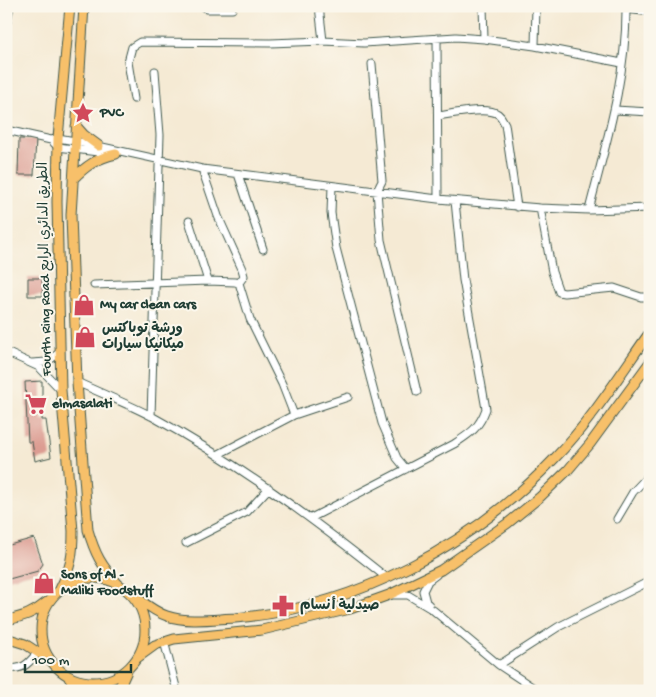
<svg xmlns="http://www.w3.org/2000/svg" width="656" height="697" font-family="'Gochi Hand','Playpen Sans Arabic',sans-serif">
<rect width="100%" height="100%" fill="#fbf7ec"/>
<filter id="ink" filterUnits="userSpaceOnUse"><feTurbulence type="fractalNoise" baseFrequency=".02" numOctaves="2"/><feDisplacementMap in="SourceGraphic" scale="10" xChannelSelector="R" yChannelSelector="G"/><feConvolveMatrix kernelMatrix="1 2 1 2 8 2 1 2 1" color-interpolation-filters="sRGB"/></filter>
<filter id="wash" filterUnits="userSpaceOnUse"><feTurbulence type="fractalNoise" baseFrequency=".0096" numOctaves="4" result="noise"/><feDisplacementMap in="SourceGraphic" scale="20" xChannelSelector="R" yChannelSelector="G"/><feGaussianBlur stdDeviation="1.12" result="paint"/><feColorMatrix in="noise" values="0 0 0 0 0 0 0 0 0 0 0 0 0 0 0 0 0 1.4 0 .05"/><feComposite in="paint" operator="in"/></filter>
<g filter="url(#wash)">
<rect width="100%" height="100%" fill="#f5ead4"/>
<g id="blocks">
<path fill="#dc9c92" d="M19,139h17l-2,36h-16z
M28,278h14l1,18h-15z
M42,381v39h4l5,37 -16,4 -3,-19h-4l-3,-60z
M34,538l9,26 -5,7 -29,8 -3,-12v-21z"/>
</g>
</g>
<g filter="url(#ink)">
<use href="#blocks" fill-opacity="0" stroke="#3f574c" stroke-width="1"/>
<g fill="none" stroke-linecap="round" stroke-linejoin="round">
<g stroke="#3f574c" stroke-width="9">
<path id="minor" d="M203,6l4,3h25
M319,6l4,35
M483,6l1,33
M626,9l24,3
M6,26l4,-20
M437,38l1,161
M535,46l1,-40
M372,64l10,117 -5,10 4,49 36,152
M134,99l-6,-37 4,-15 8,-5 130,1 53,-2 41,2 92,-6 28,2 51,7 87,17
M615,110l35,2
M438,116c13,-2 49,-10 60,-2 4,3 5,7 7,10l12,83
M6,130l45,10 7,-2 17,3 127,28 236,30 102,9 49,2 61,-2
M54,143l4,4 56,7
M202,169l16,47 24,53 2,7 -5,7
M238,174l25,75
M332,186l-1,27 5,35 46,175 15,35 9,11
M540,208l12,64 7,20 5,1 50,-5 27,9h9
M589,210c17,-67 38,-134 37,-204
M189,221l19,60
M94,285l114,-4 27,1 4,1 11,36 32,65 12,31
M6,352l33,15 22,23
M32,363l15,-1 13,-10
M77,382c25,12 52,22 76,35 84,46 159,101 234,161
M151,416l9,-281 -5,-64
M217,455l77,-40 54,-18
M311,518l143,-74c17,-11 25,-16 32,-35l-23,-129 -8,-79
M617,519l16,-27 17,-18
M186,543l61,-31 22,-24
M392,595h16l25,15 66,55 39,26
M429,605l-3,-3 -3,-11 5,-10 8,-6
M164,641l13,50
M499,665l59,-38 92,-46
M6,669c19,0 21,-4 33,-18"/>
</g>
<g stroke="#3f574c" stroke-width="11">
<path id="major" d="M84,6l-13,209 6,167 11,148c7,24 13,35 30,54
M76,126l8,9 15,11
M73,179c13,-13 24,-21 43,-25
M41 630a52 52 0 1 1 104 0a52 52 0 1 1-104 0Z
M60,589c11,-22 13,-33 13,-58l-12,-141 -4,-188 1,-64 12,-132
M132,594c11,8 22,18 35,22 21,7 46,3 68,2 120,-10 236,-72 319,-159 37,-38 65,-83 96,-127
M6,620c17,-3 28,-7 41,-18
M6,638l19,6 23,15
M137,658l18,-13 19,-6 88,-9 88,-21 39,-14 52,-25 67,-47 32,-26 28,-27 22,-26 60,-82
M69,678l11,13
M118,691l9,-20"/>
</g>
<use href="#minor" stroke="#fff" stroke-width="7"/>
<use href="#major" stroke="#f7c06b" stroke-width="9"/>
</g>
</g>
<defs>
<g id="sight-bare" transform="scale(1.725)"><path d="M0-6L1.8-2.2L6-1.7L2.9 1.2L3.7 5.4L0 3.3L-3.7 5.4L-2.9 1.2L-6-1.7L-1.8-2.2Z" fill="#d1495b" stroke="#fbf7ec" stroke-width="2.5" paint-order="stroke"/></g>
<g id="shop-bare" transform="scale(1.725)"><path d="M-5-2.5h2.3a2.7 3.5 0 0 1 5.4 0H5L5.5 6h-11ZM-1.5-2.5h3a1.5 2.3 0 0 0-3 0Z" fill="#d1495b" stroke="#fbf7ec" stroke-width="2.5" paint-order="stroke"/></g>
<g id="supermarket-bare" transform="scale(1.725)"><path d="M-6-5.5h2.5l.6 2H6L4.5 2H-2.5L-4.4-4H-6ZM-1.5 3.2a1.3 1.3 0 1 0 .1 0ZM3 3.2a1.3 1.3 0 1 0 .1 0Z" fill="#d1495b" stroke="#fbf7ec" stroke-width="2.5" paint-order="stroke"/></g>
<g id="pharmacy-bare" transform="scale(1.725)"><path d="M-2-6h4v4h4v4h-4v4h-4v-4h-4v-4h4Z" fill="#d1495b" stroke="#fbf7ec" stroke-width="2.5" paint-order="stroke"/></g>
</defs>
<g fill-rule="evenodd">
<use href="#sight-bare" x="83" y="113"/>
<use href="#shop-bare" x="84" y="305"/>
<use href="#shop-bare" x="85" y="337"/>
<use href="#supermarket-bare" x="36" y="404"/>
<use href="#shop-bare" x="44" y="583"/>
<use href="#pharmacy-bare" x="283" y="606"/>
</g>
<g text-anchor="middle" dominant-baseline="central" stroke-width="4" stroke-linejoin="round" paint-order="stroke">
<g font-size="14" font-weight="bold" fill="#1f3d34" stroke="#fbf7ec" text-anchor="start">
<text x="100" y="113">PVC</text>
<text x="100" y="305">My car clean cars</text>
<text x="102" y="329">ورشة توباكتس<tspan x="102" dy="16">ميكانيكا سيارات</tspan></text>
<text x="52" y="404">elmasalati</text>
<text x="61" y="575">Sons of Al -<tspan x="61" dy="16">Maliki Foodstuff</tspan></text>
<text x="300" y="606">صيدلية أنسام</text>
</g>
<g font-size="14" fill="#1f3d34" stroke="#fbf7ec">
<text transform="translate(46 269) rotate(-91)">Fourth Ring Road الطريق الدائري الرابع</text>
</g>
</g>
<rect width="656" height="697" fill="none" stroke="#fbf7ec" stroke-width="25"/>
<path d="M25 664v8h106v-8" fill="none" stroke="#1f3d34" stroke-width="2.5"/>
<text x="32" y="664" font-size="15" fill="#1f3d34" stroke="#fbf7ec" stroke-width="4" paint-order="stroke">100 m</text>
</svg>
